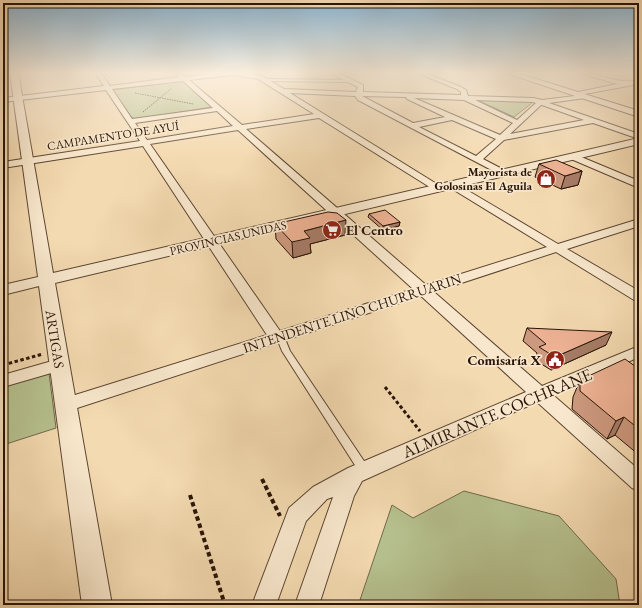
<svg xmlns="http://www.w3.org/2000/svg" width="642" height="608" font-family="'EB Garamond',serif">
<rect width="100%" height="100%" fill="#f4dab1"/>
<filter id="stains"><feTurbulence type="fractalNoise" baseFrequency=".005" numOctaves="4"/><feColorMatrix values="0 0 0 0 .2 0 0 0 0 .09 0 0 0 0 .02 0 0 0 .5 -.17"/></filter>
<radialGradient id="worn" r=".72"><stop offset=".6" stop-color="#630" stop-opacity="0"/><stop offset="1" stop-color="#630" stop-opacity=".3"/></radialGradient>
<path fill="#b6c18f" stroke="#706a4b" d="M183,81l29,26 -75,12 -5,-1 -20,-28z
M475,99l52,2 5,2 -18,14z
M49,373l7,55 -53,17v-59z
M464,491l95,25 57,63 4,26h-261v-2l33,-98 21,13z"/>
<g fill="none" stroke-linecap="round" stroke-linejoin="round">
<g stroke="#5c4632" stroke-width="2">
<path id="service" d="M264,79l86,1 2,1 -2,1 -87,-1z
M277,334h6l7,17 78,116 1,3 -1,3 -4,1 -4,-1 -78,-122 -6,-15z"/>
</g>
<g stroke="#5c4632" stroke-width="2">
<path id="minor" d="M95,73h6l9,13 69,-9 -4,-4h6l5,4 31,-4h28l17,3 22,13 72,3 2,-5 -28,-14h8l25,12v7l98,3v-3l-4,-3 -40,-16h8l36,14 5,3 2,6 66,2 8,2 33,-4 -2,-2 1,-1 43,-9 -37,-11c23,0 35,12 59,7v4l-60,11 6,1v2l-36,5 90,31v5l-46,-16 -89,17 -21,19 23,12 2,2 -5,3 -145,-76 -3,-4 -65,-3 150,93 1,2 -1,2 -4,1 -117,-73 -73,11 180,156 121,-38 -98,-60 -2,-2 2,-2h6l103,61 81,-25v7l-72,23 72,42v10l-5,-1 -78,-48 -122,40 108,94 97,-40v11l-86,38 86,75v21l-7,-3 -95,-86 -175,79 -8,15 -35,109h-24l38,-108 -6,2 -21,22 -30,84h-24l37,-97 24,-21 35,-19 178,-76 -105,-96 -350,114 -6,2 -6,-2 -3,-5 3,-5 208,-65 -124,-189 -140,22v-6l137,-21 -34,-51 -103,12v-4l101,-12zM234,75l24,4 56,35 -72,11 -53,-45zM183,81l30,27 -81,11 -20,-30zM362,96l44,1 1,2 38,18 -32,6zM414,98l50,2 49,23 -13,12zM475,100l58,2 3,1 -19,17zM541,105h1l42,15 -74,14zM217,111l16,15 -86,14 -12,-17zM452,120l44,19 -20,17 -57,-29zM238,130l175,159 -133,42 -130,-187z
M574,154l65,27v7l-68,-29v-4z
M59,359l6,2 2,4 -2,4 -62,18v-12z"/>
</g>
<g stroke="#5c4632" stroke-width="2">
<path id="tertiary" d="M10,73h8l35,200 586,-135v6l-584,139 57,322h-30l-43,-319 -36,9v-10l35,-8z
M506,73h11l122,38v6z"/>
</g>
<path stroke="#291407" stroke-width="1" stroke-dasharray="1.5 1" stroke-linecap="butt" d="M135,93l58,11
M143,112l29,-24"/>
<path stroke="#291407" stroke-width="3" stroke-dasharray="3.5 2.5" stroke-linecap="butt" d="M3,365l40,-11
M385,387l35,44"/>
<path stroke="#291407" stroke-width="4" stroke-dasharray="4.5 3" stroke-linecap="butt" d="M262,479l18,37
M190,495l35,110"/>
<use href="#service" fill="#f8e7cc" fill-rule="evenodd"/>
<use href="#minor" fill="#f8e7cc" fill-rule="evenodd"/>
<use href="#tertiary" fill="#f8e7cc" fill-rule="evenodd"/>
</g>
<path fill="#cc987e" stroke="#291407" d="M539,164l43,7 -4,14 -17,4 -26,-12z
M369,214l31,8 -1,4 -16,4 -15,-13z
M275,224l70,11 -35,9 1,9 -18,5 -17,-19z
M527,328l79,17 -55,25 -16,-10 2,-7 -14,-12z
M639,369v86l-24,-20 -8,4 -35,-30 1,-12 7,-17z"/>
<path fill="#a67c67" stroke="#291407" d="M582,171l-4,14 -17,4 4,-13z
M346,220l-1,15 -35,9 1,9 -18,5 -1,-16 12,-11z
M400,222l-1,4 -16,4v-4z
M612,332l-6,13 -55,25 4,-13z
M624,417l-9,18 -8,4 9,-18z"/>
<path fill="#edb193" stroke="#291407" d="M556,160l26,11 -17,5 -26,-12z
M385,210l15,12 -17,4 -14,-12z
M328,212l9,1 9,7 -42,11 6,7 -18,4 -17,-18z
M527,328l85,4 -57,25 -16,-10 7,-3z
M625,359l14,10v60l-15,-12 -8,4 -36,-30v-11z"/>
<linearGradient id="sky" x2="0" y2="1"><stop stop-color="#8bb6d4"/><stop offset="0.46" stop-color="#faeedc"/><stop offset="1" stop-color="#faeedc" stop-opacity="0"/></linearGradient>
<rect width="642" height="158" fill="url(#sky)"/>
<defs>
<g id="shop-disc" transform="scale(1)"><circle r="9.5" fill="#8f2418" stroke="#f8e7cc"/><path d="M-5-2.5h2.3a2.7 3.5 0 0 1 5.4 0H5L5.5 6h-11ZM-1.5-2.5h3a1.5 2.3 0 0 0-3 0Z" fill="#fff"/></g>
<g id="supermarket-disc" transform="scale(1)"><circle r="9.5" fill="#8f2418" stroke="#f8e7cc"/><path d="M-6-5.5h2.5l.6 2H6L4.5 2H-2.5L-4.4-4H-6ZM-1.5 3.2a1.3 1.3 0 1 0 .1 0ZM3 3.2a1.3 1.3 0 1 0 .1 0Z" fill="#fff"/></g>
<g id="civic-disc" transform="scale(1)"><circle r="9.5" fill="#8f2418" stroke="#f8e7cc"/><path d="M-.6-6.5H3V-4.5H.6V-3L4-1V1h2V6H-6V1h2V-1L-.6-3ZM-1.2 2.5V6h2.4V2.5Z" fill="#fff"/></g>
</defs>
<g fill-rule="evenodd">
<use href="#shop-disc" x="546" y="179"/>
<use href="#supermarket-disc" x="332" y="230"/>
<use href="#civic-disc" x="555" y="360"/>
</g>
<g text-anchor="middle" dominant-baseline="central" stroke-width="3.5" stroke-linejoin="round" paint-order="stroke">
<g font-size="12" fill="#291407" stroke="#f8e7cc">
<text transform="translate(113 136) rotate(-9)">CAMPAMENTO DE AYUÍ</text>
<text transform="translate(228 238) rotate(-13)">PROVINCIAS UNIDAS</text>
</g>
<g font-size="12" font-weight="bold" fill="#291407" stroke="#f8e7cc" text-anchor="end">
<text x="532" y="172">Mayorista de<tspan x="532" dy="14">Golosinas El Aguila</tspan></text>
</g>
<g font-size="14" font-weight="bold" fill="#291407" stroke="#f8e7cc" text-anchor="start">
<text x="346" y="230">El Centro</text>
<text x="541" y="360" text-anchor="end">Comisaría X</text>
</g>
<g font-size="14" fill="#291407" stroke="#f8e7cc">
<text transform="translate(352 313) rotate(-18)">INTENDENTE LINO CHURRUARIN</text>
<text transform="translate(55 339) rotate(81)">ARTIGAS</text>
</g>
<g font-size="17" fill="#291407" stroke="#f8e7cc">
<text transform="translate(497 413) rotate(-23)">ALMIRANTE COCHRANE</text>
</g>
</g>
<rect width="642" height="608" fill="none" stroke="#f4dab1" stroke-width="16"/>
<rect x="4" y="4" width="634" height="600" fill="none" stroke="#291407" stroke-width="2"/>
<rect x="8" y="8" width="626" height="592" fill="none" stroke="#291407"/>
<rect width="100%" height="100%" filter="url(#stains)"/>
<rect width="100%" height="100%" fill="url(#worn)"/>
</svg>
